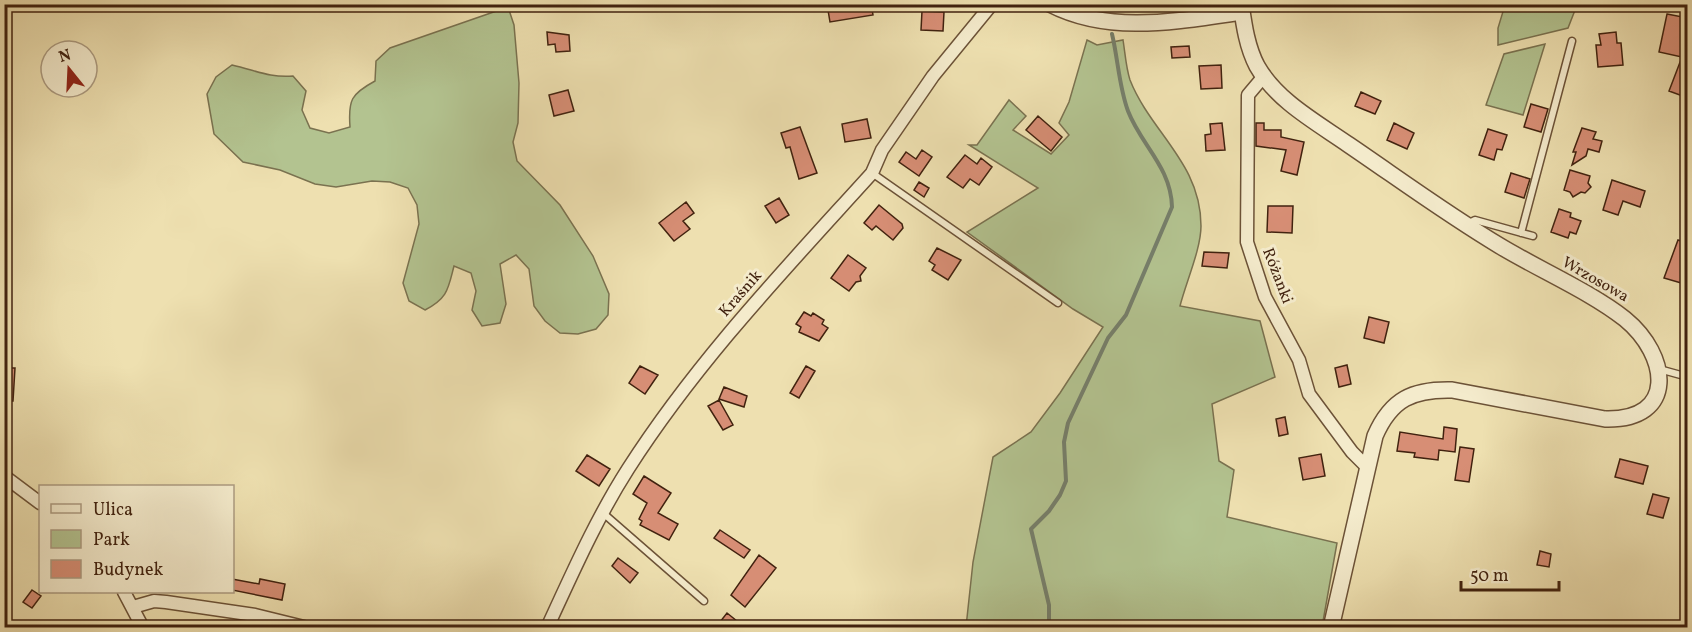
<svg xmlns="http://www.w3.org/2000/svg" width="1692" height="632" font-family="Vollkorn,serif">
<rect width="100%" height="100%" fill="#eee0b0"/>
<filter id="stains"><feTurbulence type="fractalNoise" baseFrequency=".00333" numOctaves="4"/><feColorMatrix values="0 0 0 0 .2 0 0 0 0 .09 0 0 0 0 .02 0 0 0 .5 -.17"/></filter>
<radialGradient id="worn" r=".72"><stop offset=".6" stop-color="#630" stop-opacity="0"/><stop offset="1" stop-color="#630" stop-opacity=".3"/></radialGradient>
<path fill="#b3c390" stroke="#7a7250" stroke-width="1.5" d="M1505,5v-1l72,1 -9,23 -70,17v-17z
M508,7l6,18 5,58 -1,40 -5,19 4,19 43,44 33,51 16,38 -1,21 -12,14 -18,5 -18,-1 -15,-12 -11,-15 -5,-37 -13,-14 -16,9 6,40 -6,19 -18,3 -10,-16 4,-19 -5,-18 -17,-7c-6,23 -6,32 -29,44l-16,-9 -6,-18 16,-59 -2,-19 -9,-17 -18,-6 -18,-1 -36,6 -21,-3 -35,-14 -37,-8 -29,-28 -7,-40 9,-17 16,-12c23,5 37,13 61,11l13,15 -4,19 8,18 19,5 21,-6c-2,-27 1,-33 25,-46l1,-20 14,-13z
M1087,40l10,5 26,-5c2,12 3,28 7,40 21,53 71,83 71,146 0,23 -15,56 -21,80l80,15 15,56 -63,27 7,57 15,9 -7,47 110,26 -15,84h-356l7,-65 20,-105 38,-25 29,-39 43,-66 -30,-18 -106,-77 71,-44 -69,-43h8l32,-45 17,16 -13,14 38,24 18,-19 -10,-12 10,-21z
M1545,44l-22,71 -37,-10 18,-51z"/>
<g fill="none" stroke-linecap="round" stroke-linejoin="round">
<path stroke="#767f6b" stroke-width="4" d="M1110,4v1
M1049,628v-23l-18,-76 18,-18 11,-16 6,-14 -2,-39 4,-19 40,-85 18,-23 46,-108c-1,-40 -31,-62 -44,-96 -9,-24 -10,-52 -16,-77"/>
</g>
<path fill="#d78e75" stroke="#41220f" stroke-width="1.5" d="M834,4h37l2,11 -43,7 -2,-12 6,-1z
M922,11l22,1 -1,19 -22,-1z
M1667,14l21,4v80l-19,-7 13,-34 -23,-5z
M547,32l22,3 1,16 -14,1 -1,-8 -7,1z
M1616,32l1,11h4l2,22 -25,2 -2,-22h5l-2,-11z
M1189,46l1,11 -18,1 -1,-11z
M1221,65l1,23 -21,1 -2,-23z
M568,90l6,21 -20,5 -5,-21z
M1361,92l20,9 -6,13 -20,-8z
M1531,104l17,5 -7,23 -17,-5z
M1038,116l24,21 -11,14 -25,-21z
M867,119l4,19 -26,4 -3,-18z
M1222,123l3,27 -19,1 -1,-16 6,-1 -1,-10z
M1256,123h8v7h17v7l23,5 -7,33 -16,-4 5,-21 -30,-4z
M1394,123l20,10 -7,16 -20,-9z
M800,127l17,46 -18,6 -9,-32 -4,1 -5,-15z
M1582,128l14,4 -3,7 9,2 -3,11 -11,-3 -2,7 -14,9 4,-13h-3z
M1488,129l19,6 -5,15 -5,-1 -3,11 -15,-5z
M922,150l10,7 -13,19 -20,-14 7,-10 10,7z
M965,155l12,9 4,-6 11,9 -13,18 -9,-6 -7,9 -16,-11z
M1570,170l20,6 -2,7 3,4 -6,6 -4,-1 -8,5 -3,-5 -6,-2z
M1511,173l19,6 -6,19 -19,-6z
M1612,180l33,11 -5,16 -17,-6 -5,14 -15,-5z
M919,182l10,6 -5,9 -10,-7z
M779,198l10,17 -13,8 -11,-17z
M686,202l8,11 -11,8 7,8 -16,12 -15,-18z
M879,205l23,19 1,4 -10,12 -17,-14 -4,4 -8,-7z
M1268,206h25l-1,27 -25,-1z
M1559,209l12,4 -1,4 11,4 -5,13 -6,-2 -2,6 -17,-6z
M1678,240l10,3v42l-24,-7z
M937,248l24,12 -13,20 -16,-10 3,-5 -6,-4z
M1204,252l25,1 -2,15 -25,-2z
M848,255l18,13 -6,8 1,5 -5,1 -7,9 -18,-13z
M804,312l7,4 2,-3 11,7 -2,4 6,4 -9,13 -20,-9 2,-5 -5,-3z
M1369,317l20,5 -5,21 -20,-5z
M1347,365l4,19 -12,3 -4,-19z
M640,366l18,9 -13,19 -16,-11z
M806,366l9,5 -16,27 -9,-5z
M4,368h11l-2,33h-9z
M724,387l23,9 -3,11 -25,-8z
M719,400l14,25 -10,5 -15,-24z
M1285,417l3,17 -9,2 -3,-17z
M1444,427l13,2 -2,23 -16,-2 -1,10 -24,-3 1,-4 -18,-2 3,-19 43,7z
M1460,447l14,2 -5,33 -14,-2z
M1321,454l4,22 -22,4 -4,-22z
M587,455l23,14 -11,17 -23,-15z
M1620,459l28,7 -5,18 -28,-7z
M644,476l27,17 -13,20 20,11 -9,16 -29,-15 2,-4 -3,-2 8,-16 -14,-9z
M1653,494l16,4 -6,20 -16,-4z
M720,530l30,20 -6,8 -30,-20z
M1540,551l11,3 -2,13 -12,-2z
M759,555l17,13 -31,39 -14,-12z
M618,558l20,15 -8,10 -18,-17z
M232,579l27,5 1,-5 25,5 -3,16 -50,-10z
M32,590l9,6 -9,12 -9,-6z
M727,613l10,8 -5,6h-16z"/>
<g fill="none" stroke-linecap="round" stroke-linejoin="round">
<g stroke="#6c5237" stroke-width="9">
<path id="service" d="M872,173l186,130
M1467,224l8,-4 58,16
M1521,233l51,-192
M1659,369l29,8
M603,513l101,88"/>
</g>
<g stroke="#6c5237" stroke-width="15">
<path id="minor" d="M1264,76l-16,19 -1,147 18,55 34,63 10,34 43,58 14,14
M4,476l36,27
M124,592l19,36
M133,607l21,-6 12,1 89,13 53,13
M547,628c25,-54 49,-109 81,-159 69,-108 158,-201 244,-296l10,-23 51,-74 59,-72"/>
</g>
<g stroke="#6c5237" stroke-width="18">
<path id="tertiary" d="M1050,4c60,31 128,17 192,8
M1241,4c3,21 6,43 16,62 20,35 59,56 92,79 50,34 99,70 151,101 38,23 91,46 125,73 44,36 53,102 -20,100l-153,-29c-39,-1 -61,9 -77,46l-44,192"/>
</g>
<use href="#service" stroke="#f4ebcc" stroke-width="6"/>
<use href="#minor" stroke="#f4ebcc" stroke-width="12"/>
<use href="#tertiary" stroke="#f4ebcc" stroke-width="15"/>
</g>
<g text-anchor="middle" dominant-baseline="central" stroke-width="6" stroke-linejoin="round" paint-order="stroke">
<g font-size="16" fill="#41220f" stroke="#f4ebcc">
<text transform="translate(1277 276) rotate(69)">Różanki</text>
<text transform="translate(1595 280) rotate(30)">Wrzosowa</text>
<text transform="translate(741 294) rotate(-49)">Kraśnik</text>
</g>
</g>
<rect width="1692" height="632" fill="none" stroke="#eee0b0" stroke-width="24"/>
<rect x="6" y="6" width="1680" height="620" fill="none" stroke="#41220f" stroke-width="3"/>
<rect x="12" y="12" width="1668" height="608" fill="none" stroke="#41220f" stroke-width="1.5"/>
<rect x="39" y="485" width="195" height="108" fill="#f4ebcc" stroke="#ac9b80" stroke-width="1.5"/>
<rect x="51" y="504" width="30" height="9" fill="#f4ebcc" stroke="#ac9b80" stroke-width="1.5"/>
<text x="93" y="515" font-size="18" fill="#41220f">Ulica</text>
<rect x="51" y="530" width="30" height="18" fill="#b3c390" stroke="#ac9b80" stroke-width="1.5"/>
<text x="93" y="545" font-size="18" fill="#41220f">Park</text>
<rect x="51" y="560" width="30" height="18" fill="#d78e75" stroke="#ac9b80" stroke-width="1.5"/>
<text x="93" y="575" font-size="18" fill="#41220f">Budynek</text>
<g transform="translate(69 69) rotate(342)"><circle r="28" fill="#f4ebcc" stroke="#ac9b80" stroke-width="1.5"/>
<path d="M0-4.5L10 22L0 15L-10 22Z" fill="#8f2418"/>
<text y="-9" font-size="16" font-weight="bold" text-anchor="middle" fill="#41220f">N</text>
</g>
<path d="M1461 581v9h98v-9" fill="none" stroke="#41220f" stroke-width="3"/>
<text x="1470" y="581" font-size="18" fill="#41220f" stroke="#f4ebcc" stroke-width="4.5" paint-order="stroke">50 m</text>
<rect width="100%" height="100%" filter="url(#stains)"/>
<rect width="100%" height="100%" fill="url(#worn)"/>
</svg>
